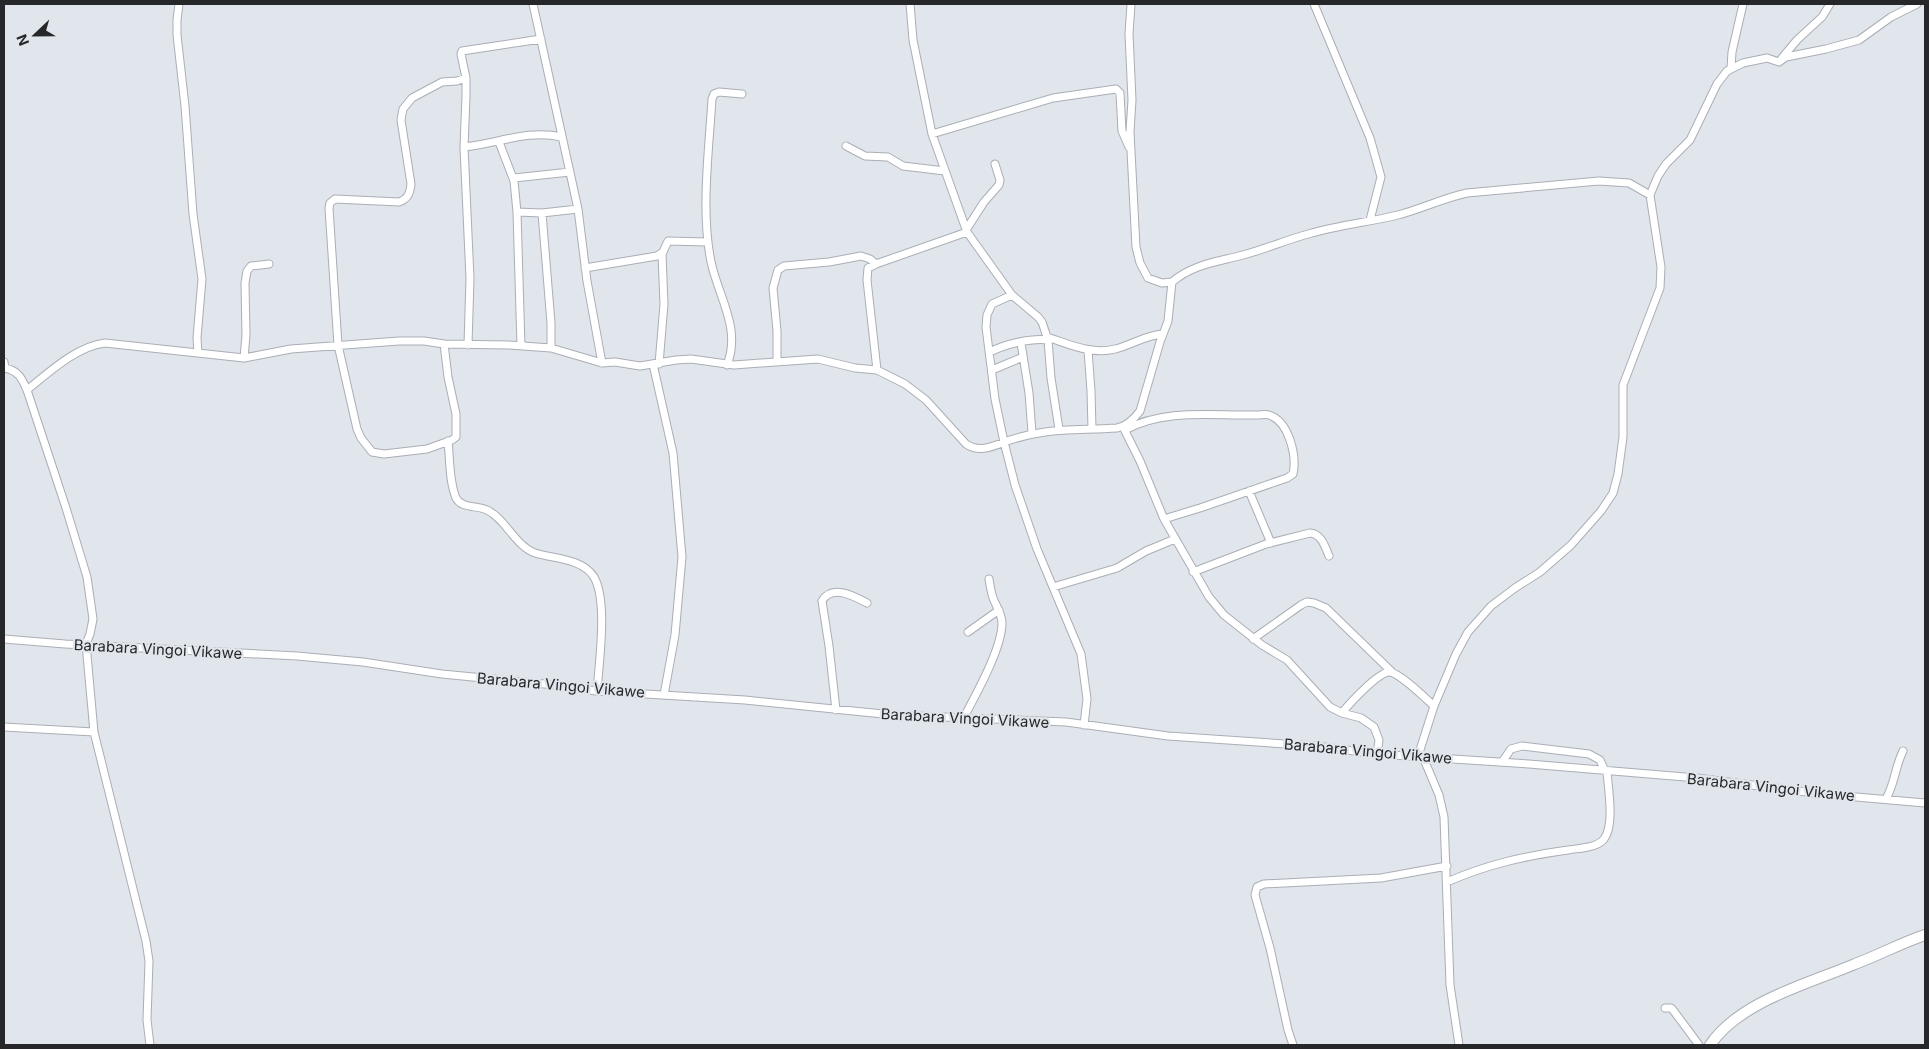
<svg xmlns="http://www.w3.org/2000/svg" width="1929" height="1049" font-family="Inter,sans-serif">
<rect width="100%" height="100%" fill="#e1e5ec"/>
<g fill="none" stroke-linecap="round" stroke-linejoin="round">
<g stroke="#aaaeb5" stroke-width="9">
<path id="street" d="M179,4l-2,16v15l8,71 8,108 9,65 -5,59 1,15
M533,4l45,205 9,72 15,82
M910,4l3,36 19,94 35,98 45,63 26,22 4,5 6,18 3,38 8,51
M1131,4l-2,30 3,66 -2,32 6,115 4,16 8,15 14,5 10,-1
M1314,4l56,134 11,39 -11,43
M1782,58l15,-18 25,-23 8,-13
M1731,68l1,-16 11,-48
M932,134l121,-36 63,-9 4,4 2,38 7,16
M499,142l15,39 3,31 4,134
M846,146l19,10 23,1 15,9 42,5
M464,147c32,-3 65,-18 97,-10
M514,178l56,-6
M517,212l25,1 36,-4
M542,213l9,110v25
M966,230l18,-28 15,-17 1,-5 -5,-16
M585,268l72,-12 6,-4 5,-11 39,1
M1012,295l-20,9 -5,11 -1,12 9,72 9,43 11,43 22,64 44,105 6,45 -3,26
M1047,337c22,7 44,18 68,12 17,-4 30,-14 48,-15
M1021,343l8,50 3,40
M444,344l4,33 8,37v23l-4,3 -25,9 -43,5 -12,-2 -11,-14 -4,-9 -19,-84 -9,-137 1,-5 5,-4 64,3c9,-3 11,-9 12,-18l-10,-64 2,-11 9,-11 30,-16 15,-1 9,-3
M468,345l2,-67 -6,-131 2,-51v-18l-5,-24 1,-3 79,-12
M1088,350l3,41 1,38
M990,352c15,-8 41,-14 58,-12
M244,358l2,-23 -1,-52 2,-12 4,-5 18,-2
M4,362l1,6c14,3 17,11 22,22
M777,362v-31l-4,-43 5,-18 6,-4 45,-4 32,-6 9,3 6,5
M653,364l20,89 9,104 -7,78 -11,60
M659,364l5,-60 -2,-50
M727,365c14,-35 -7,-66 -15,-99 -12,-50 -3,-116 0,-167l2,-5 5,-2 23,2
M877,370l-10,-90 1,-12 8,-4 91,-32
M992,370l31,-13
M1123,427l17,34 24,58 45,78 15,18 38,30 25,15 43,47 12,6 19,5 13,9 5,13 -2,14
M1125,430c39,-22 89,-14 132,-15 4,0 9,-1 12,0 20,6 28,41 24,59l-6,4 -87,30 -36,11
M448,441c2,18 1,40 8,57 6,11 21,7 31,12 19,9 28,36 48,43 19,6 47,5 59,24 14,24 5,86 3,114
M1249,491l22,52
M1193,572l73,-28 44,-11c12,1 15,14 19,23
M1053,587l64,-19 29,-17 29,-12
M968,632l31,-22
M4,639l61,5 232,12 66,6 79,12 113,11 41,6 149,9 148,15 173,7 102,14 148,10 61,8 152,10 168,14 125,16 103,9
M1253,639l48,-34 6,-3 7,1 12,5 66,64
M836,710l-7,-64 -7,-45c10,-17 32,-5 45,2
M1342,713c7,-9 37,-42 48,-41 11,2 35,26 44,34
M963,719c12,-23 39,-70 39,-96 0,-9 -6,-17 -9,-25 -2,-6 -3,-13 -4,-19
M4,727l90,5
M1418,756l16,-50 22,-52 12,-22 23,-26 24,-18 25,-16 31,-27 30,-34 12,-18 5,-19 5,-37v-52l37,-97 1,-21 -11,-72 8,-19 8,-12 24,-24 27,-56 10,-13 16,-8 24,-5 12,4 7,-5 40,-8 33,-9 32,-23 26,-13
M1423,757l16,38 5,22 6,168 9,60
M1502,762l9,-13 11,-3 67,8 11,6 5,11
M1886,799c9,-16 9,-32 17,-48
M1447,882c41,-18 78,-26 121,-32 11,-2 29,-2 36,-11 11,-14 4,-51 3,-68
M1665,1008h6l2,2 26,35
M150,1045l-3,-25 2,-59 -3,-20 -52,-209 -8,-88 4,-10 3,-15 -6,-42 -21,-69 -39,-118c21,-17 50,-44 78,-47l139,15 47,-9 108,-8h25l20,3 65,1 42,3 51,15 13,-1 25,4 36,-6 15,-1 43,6 84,-6 37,9 22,2 28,14 21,16 40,44c12,8 23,4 36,-1 41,-16 73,-12 115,-15 10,-2 17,-9 23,-17l20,-69 8,-21 4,-39c21,-18 45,-20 71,-27 23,-6 45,-16 69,-22 28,-8 57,-11 86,-18 24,-6 45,-17 69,-22l132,-12 30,2 21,12
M1293,1045l-5,-15 -18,-82 -15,-53 2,-8 7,-3 117,-6 66,-12"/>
</g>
<g stroke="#aaaeb5" stroke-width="12">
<path id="secondary" d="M1710,1045c30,-44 98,-61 145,-81 24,-9 46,-21 70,-29"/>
</g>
<use href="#street" stroke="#fff" stroke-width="7"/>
<use href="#secondary" stroke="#fff" stroke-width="10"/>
</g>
<g text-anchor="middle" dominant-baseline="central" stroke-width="4.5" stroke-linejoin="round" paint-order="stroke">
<g font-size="15" fill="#252729" stroke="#e1e5ec">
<text transform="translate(158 649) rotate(3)">Barabara Vingoi Vikawe</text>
<text transform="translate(561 685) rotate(5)">Barabara Vingoi Vikawe</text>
<text transform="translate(965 718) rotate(3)">Barabara Vingoi Vikawe</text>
<text transform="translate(1368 751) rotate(5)">Barabara Vingoi Vikawe</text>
<text transform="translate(1771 787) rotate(6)">Barabara Vingoi Vikawe</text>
</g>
</g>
<rect width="1929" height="1049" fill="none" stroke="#252729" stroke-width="10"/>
<g transform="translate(35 35) rotate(248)" stroke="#e1e5ec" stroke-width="4" paint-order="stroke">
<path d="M0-4L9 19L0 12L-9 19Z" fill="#252729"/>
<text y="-8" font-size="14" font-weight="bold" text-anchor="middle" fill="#252729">N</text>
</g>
</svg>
